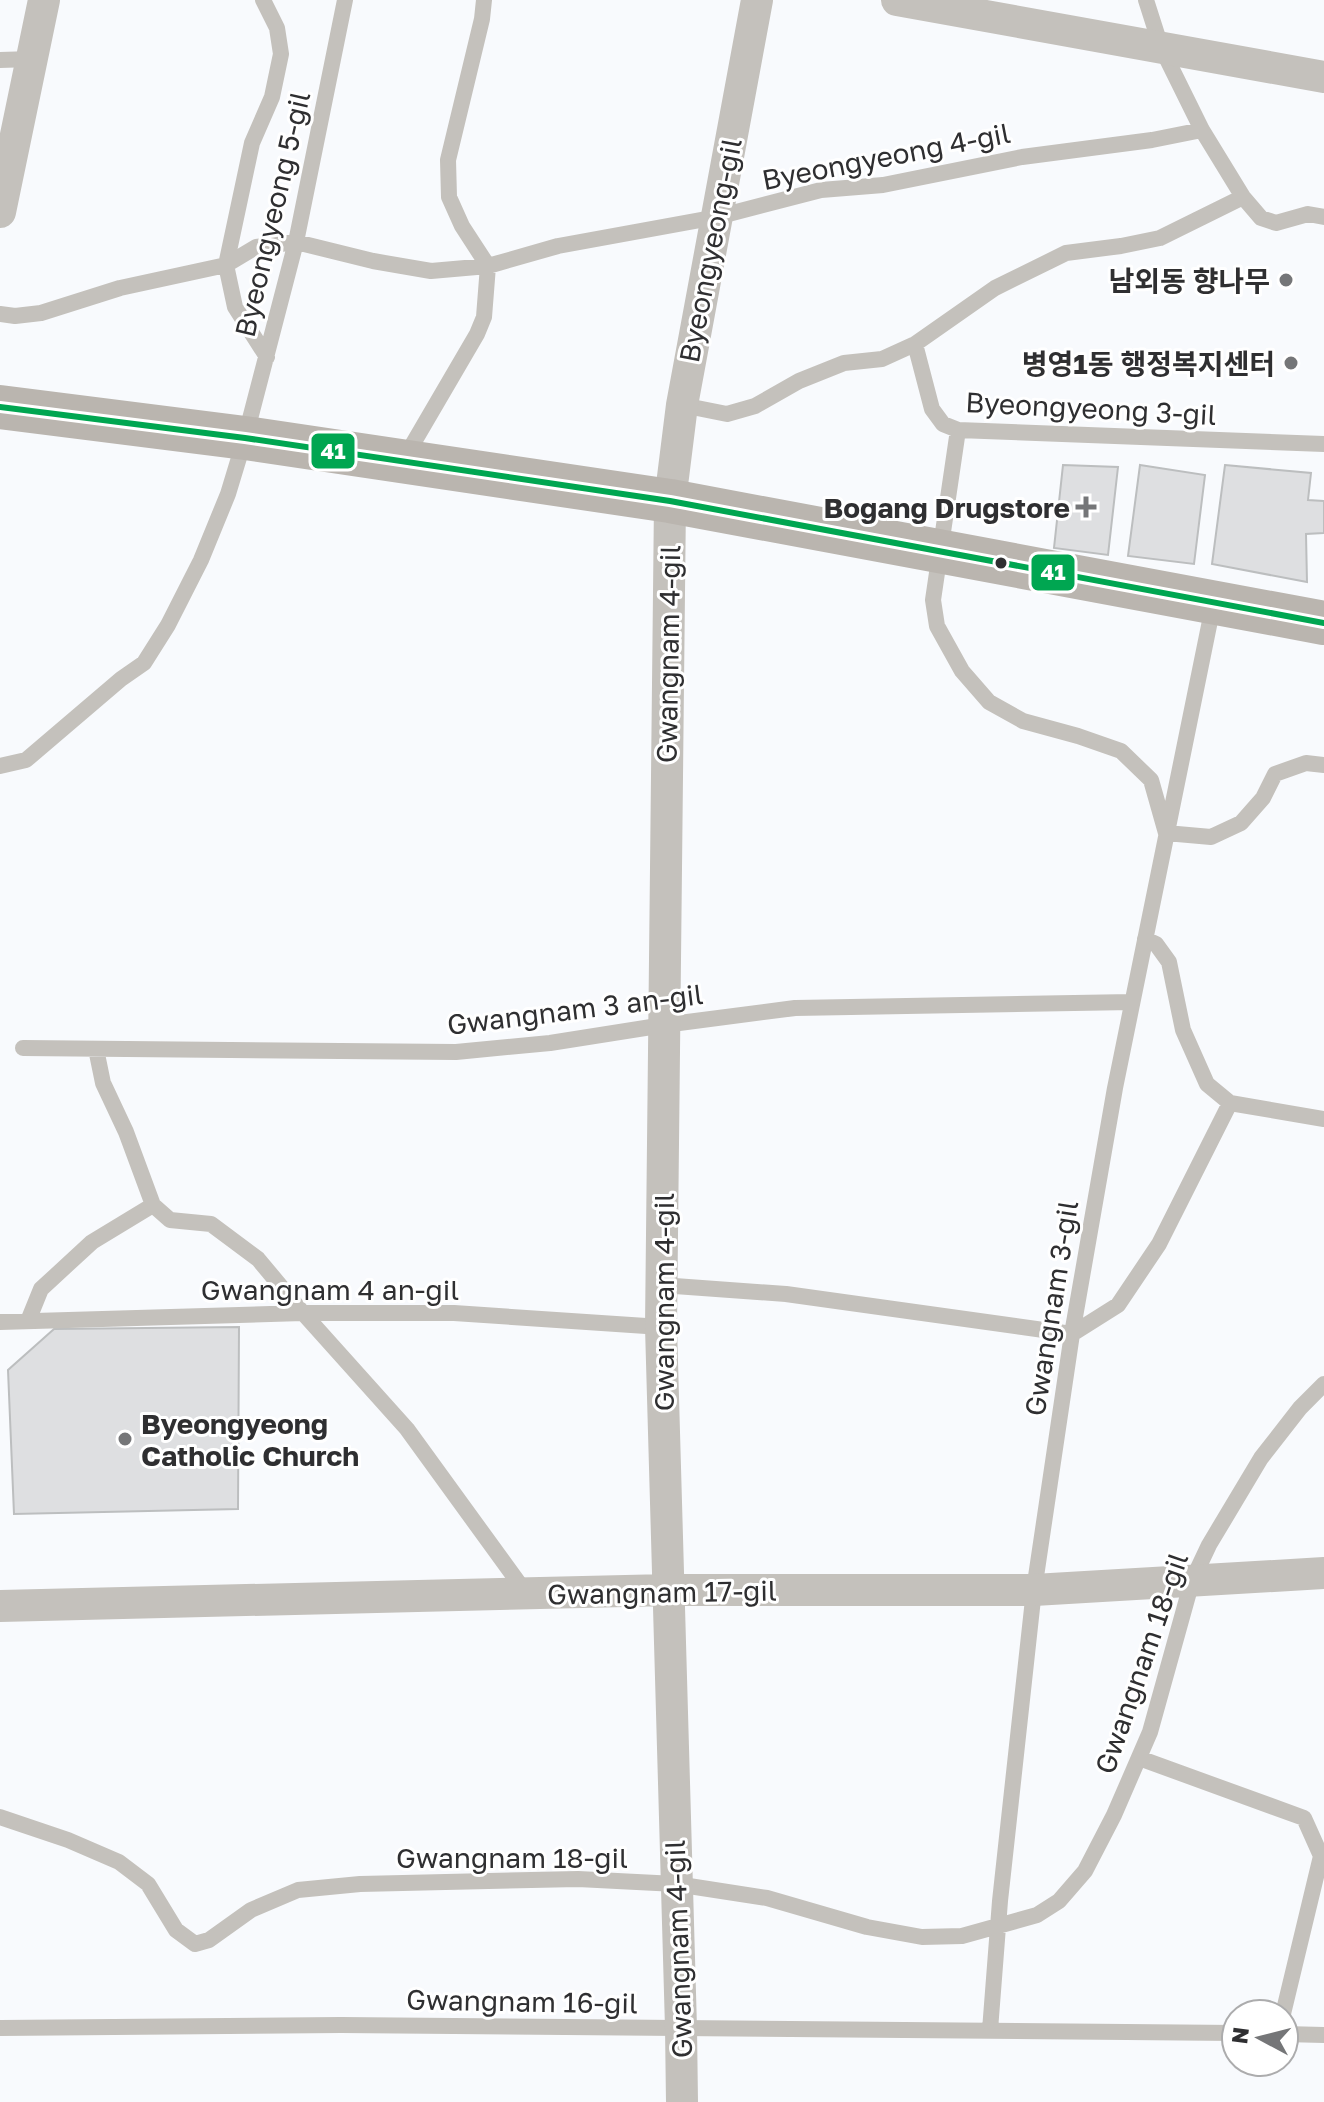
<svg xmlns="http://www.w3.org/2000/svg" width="1324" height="2102" font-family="'Golos Text','Noto Sans KR',sans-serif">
<rect width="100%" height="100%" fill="#f8fafd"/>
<path fill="#dedfe1" stroke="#bcbebf" stroke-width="2" d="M1063,465l55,2 -10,88 -54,-7z
M1140,465l65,10 -11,89 -66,-8z
M1225,465l86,8 -3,27 16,1v32l-18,1 1,48 -95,-18z
M239,1327l-1,182 -224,5 -6,-144 46,-41z"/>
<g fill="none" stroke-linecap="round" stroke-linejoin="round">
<path stroke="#c4c1bc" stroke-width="16" d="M263,0l14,28 4,26 -9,43 -20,46 -26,122 9,42 32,50
M1146,0l15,47 41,83 41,67 18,21 15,5 32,-9 16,3
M0,60l32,-1
M0,314l15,2 26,-3 79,-25 106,-23 30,-18 40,-5 77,19 58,10 57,-5 70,-20 159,-29 104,-27 62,-5 139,-28 130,-17 50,-10
M915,344l17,65 11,15 15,6 366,14
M682,405l45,9 28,-8 44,-25 45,-18 38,-4 33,-15 80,-56 71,-35 55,-7 39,-8 83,-41
M958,430l-25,170 4,26 25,45 27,31 34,19 55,15 43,15 30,29 15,53 45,4 30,-14 22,-25 12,-24 31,-11 18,2
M404,459l73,-125 7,-17 4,-51 -26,-40 -13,-29 -1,-37 34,-141 2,-19
M0,766l26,-6 95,-81 23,-16 24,-38 33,-65 27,-66 17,-56 51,-196 49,-242
M1145,939l11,5 13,18 14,68 24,54 23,19 94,16
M23,1048l433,4 94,-9 114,-18 131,-17 337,-6
M96,1049l7,34 23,49 27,73 17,15 41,4 47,35 45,54 104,116 119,164
M661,1285l125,9 286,40 46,-29 41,-61 71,-141
M28,1321l13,-32 51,-47 61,-37
M0,1322l303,-9h151l207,14
M1139,1758l165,60 17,38 -38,158
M0,1817l68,23 51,22 29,22 28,46 19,14 14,-4 42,-30 47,-20 62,-6 218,-5 98,5 91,14 100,29 55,10 40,-1 75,-21 22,-14 26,-30 29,-56 36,-83 42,-151 17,-36 52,-87 39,-50 24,-24
M0,2028l341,-3 895,8
M990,2030l10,-129 34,-311 38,-256 43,-246 98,-482
M1284,2034l40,1"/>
<path stroke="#c4c1bc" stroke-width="32" d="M897,0l427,77
M0,212l44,-212
M0,1606l668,-16h366l290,-17
M682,2102l-1,-74 -20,-701 9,-826 12,-96 75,-405"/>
<path stroke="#bab5af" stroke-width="44" d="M0,407l245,31 425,63 654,122"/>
<g stroke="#fff" stroke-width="12">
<path id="bus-1" d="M0,407l245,31 425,63 654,122"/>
</g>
<use href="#bus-1" stroke="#00a651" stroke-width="6"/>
</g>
<g fill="#757678" stroke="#fff" stroke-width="3">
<circle cx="1286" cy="280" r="8"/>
<circle cx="1291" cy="363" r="8"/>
<path d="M1082 495h8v8h8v8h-8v8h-8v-8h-8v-8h8z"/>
<circle cx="125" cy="1439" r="8"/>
</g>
<circle fill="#2f2f31" stroke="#fff" stroke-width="3" cx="1001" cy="563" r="7"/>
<g text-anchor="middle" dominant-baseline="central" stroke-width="6" stroke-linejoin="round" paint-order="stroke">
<g font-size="28" fill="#2f2f31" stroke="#fff">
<text transform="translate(886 156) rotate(-11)">Byeongyeong 4-gil</text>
<text transform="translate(272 214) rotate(-77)">Byeongyeong 5-gil</text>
<text transform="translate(710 250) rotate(-79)">Byeongyeong-gil</text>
<text transform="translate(1091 408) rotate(3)">Byeongyeong 3-gil</text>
<text transform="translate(668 654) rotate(-89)">Gwangnam 4-gil</text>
<text transform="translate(575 1009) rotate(-7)">Gwangnam 3 an-gil</text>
<text x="330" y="1289">Gwangnam 4 an-gil</text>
<text transform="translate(663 1302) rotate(-90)">Gwangnam 4-gil</text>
<text transform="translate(1051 1308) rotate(-81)">Gwangnam 3-gil</text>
<text transform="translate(662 1592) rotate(-1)">Gwangnam 17-gil</text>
<text transform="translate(1141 1663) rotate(-71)">Gwangnam 18-gil</text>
<text x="512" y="1857">Gwangnam 18-gil</text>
<text transform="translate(678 1949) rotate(-92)">Gwangnam 4-gil</text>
<text transform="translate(522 2001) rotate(1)">Gwangnam 16-gil</text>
</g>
<g font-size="28" font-weight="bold" fill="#2f2f31" stroke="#fff" text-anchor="end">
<text x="1270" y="280">남외동 향나무</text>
<text x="1275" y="363">병영1동 행정복지센터</text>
<text x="1070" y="507">Bogang Drugstore</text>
<text x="141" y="1423" text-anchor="start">Byeongyeong<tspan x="141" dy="32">Catholic Church</tspan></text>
</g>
</g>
<g stroke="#fff" stroke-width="3">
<rect x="310" y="432" width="46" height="38" rx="8" fill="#00a651"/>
<rect x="1030" y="553" width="46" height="39" rx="8" fill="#00a651"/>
</g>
<g font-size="22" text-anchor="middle" font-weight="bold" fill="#fff">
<text x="333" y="459">41</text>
<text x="1053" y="580">41</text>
</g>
<g transform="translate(1260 2038) rotate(277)"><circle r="38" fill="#ffffff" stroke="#acacad" stroke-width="2"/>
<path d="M0-6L14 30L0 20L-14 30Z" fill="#757678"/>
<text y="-12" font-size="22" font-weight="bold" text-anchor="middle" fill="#2f2f31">N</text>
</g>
</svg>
